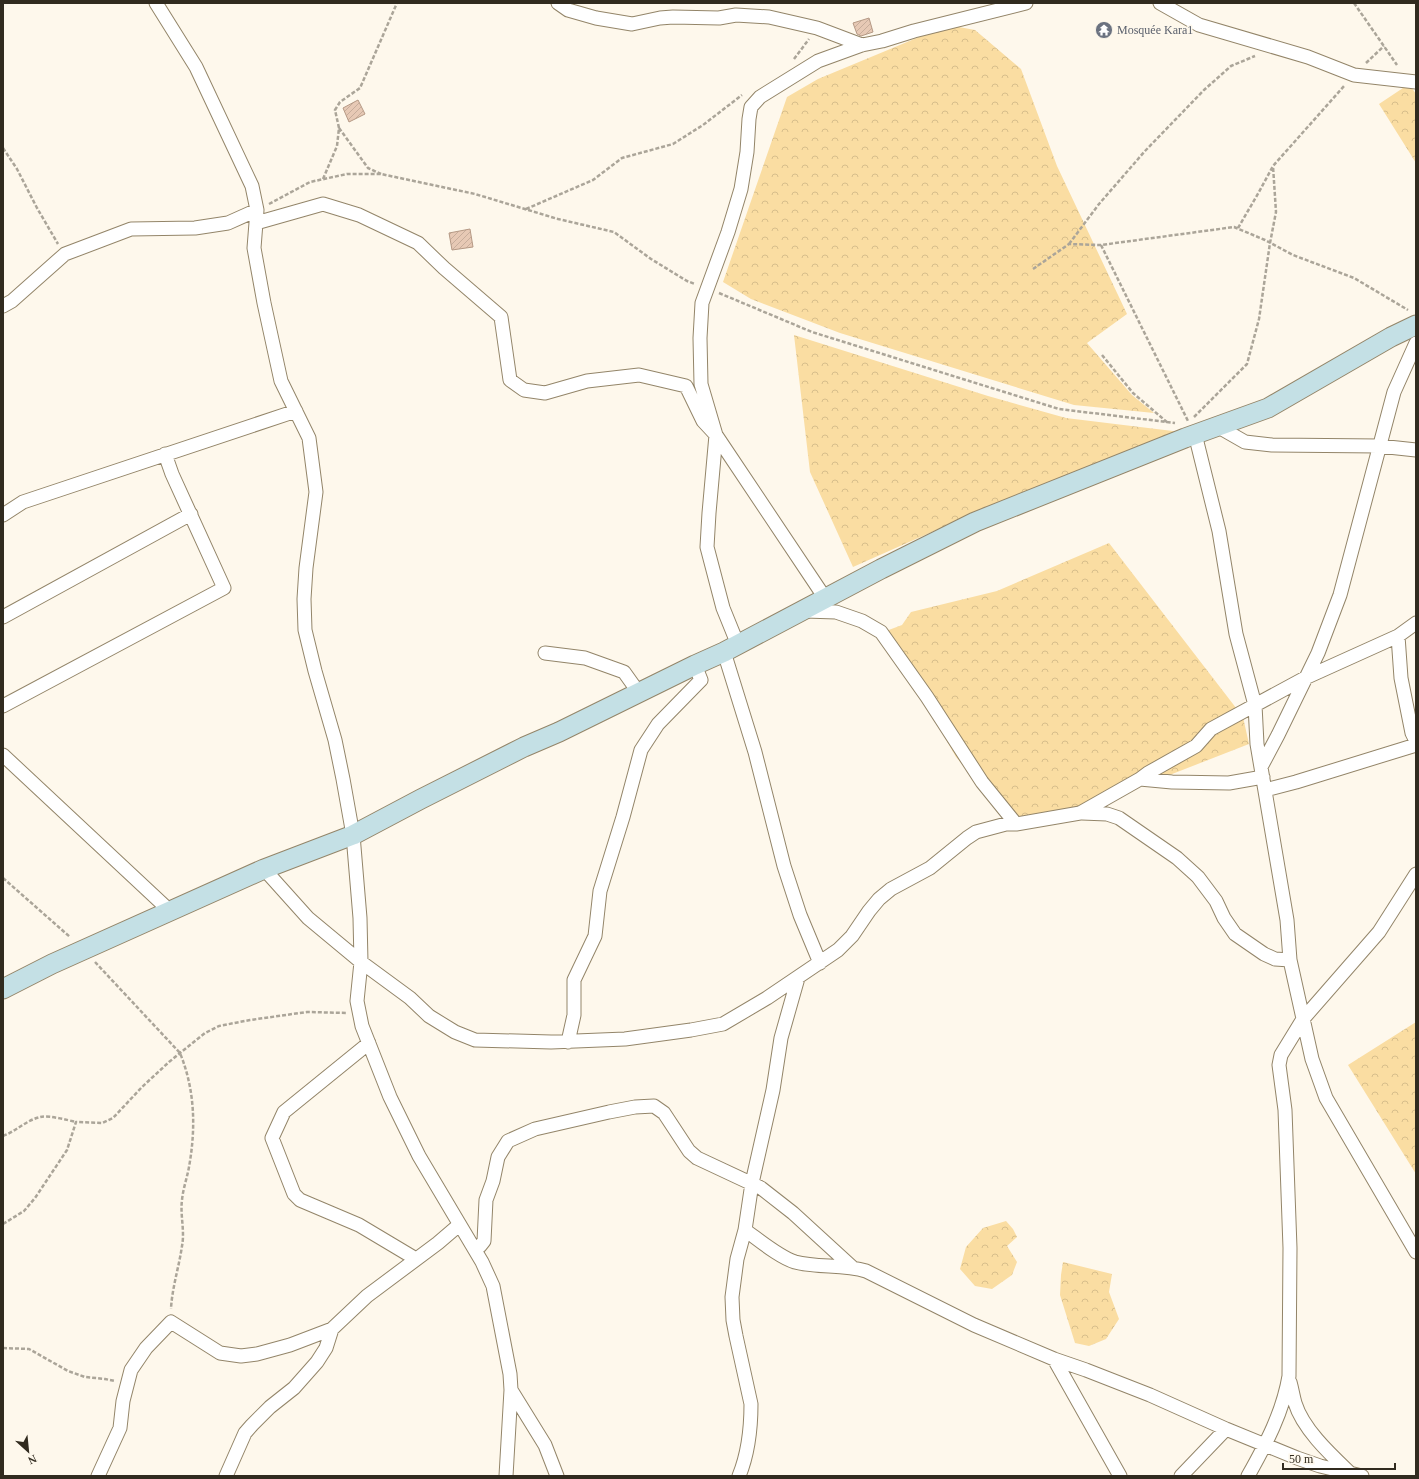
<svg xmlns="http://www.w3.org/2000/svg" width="1419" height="1479" font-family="'Times New Roman',serif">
<defs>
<pattern id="forest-crowns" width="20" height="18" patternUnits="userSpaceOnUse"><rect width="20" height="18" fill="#fadda2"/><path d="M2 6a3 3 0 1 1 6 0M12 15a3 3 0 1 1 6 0" fill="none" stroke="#d7be8b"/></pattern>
<pattern id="building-hatch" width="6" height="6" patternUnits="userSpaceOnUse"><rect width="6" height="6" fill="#e7c9b5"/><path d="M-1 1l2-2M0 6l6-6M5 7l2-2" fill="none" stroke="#c7ad9b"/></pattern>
</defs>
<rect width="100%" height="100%" fill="#fef8ec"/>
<path fill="url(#forest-crowns)" d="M948,25l27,5 46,39 36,97 70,148 -40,29 45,52 22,18 -80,-8 -234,-72 -89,-34 -28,-17 64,-185 31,-18z
M1409,84l7,10v69l-37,-59z
M794,335l194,61 78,22 115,14 -200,78 -128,57 -43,-95z
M1109,543l134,174 6,27 -169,66 -69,12 -55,-65 -33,-58 -45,-65 24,-9 9,-13 86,-21z
M1416,1022v152l-68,-109z
M1006,1221l7,8 4,8 -10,9 10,16 -5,13 -20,14 -17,-3 -15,-17 6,-22 17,-19z
M1063,1262l49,12 -3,18 10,27 -13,20 -17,7 -14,-3 -15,-48 1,-20z"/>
<path fill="url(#building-hatch)" stroke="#b59985" d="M869,18l4,14 -12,4 -4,-2 -4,-11z
M358,100l7,14 -16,8 -6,-14z
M470,229l3,18 -21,3 -3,-17z"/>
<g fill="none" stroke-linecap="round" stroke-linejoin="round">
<g stroke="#938569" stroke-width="15">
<path id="street" d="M156,3l40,64 56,119 5,24 -3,38 10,55 17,78 28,57 7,54 -10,76 -2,31 1,31 10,41 20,69 8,39 10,56 7,83 1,44 -4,39 5,25 28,71 29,59 63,106 11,24 17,88 1,16 -5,86
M558,3l10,7 28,8 36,6 28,-6 13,-1 46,1 17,-3 33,2 48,11 45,17
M1160,3l39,22 109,32 46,18 62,7
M256,223l67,-19 36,11 59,28 26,25 57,49 9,63 14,10 21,3 42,-12 52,-6 47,11 17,35 13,14 109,163
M3,306l9,-5 53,-47 66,-25 64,-1 33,-5 29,-13
M1217,426l28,16 27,3 107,1 37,4
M1195,434l24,97 17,103 19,71 2,39 30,176 3,40 22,99 14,39 90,154
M3,515l20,-13 273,-91
M805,611l31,1 26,9 19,11 46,65 55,85 34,42
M3,617l188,-103
M1398,636l3,42 11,55 4,8
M738,645l-15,-37 -16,-61 2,-34 7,-78 -15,-51 -1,-46 2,-35 26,-71 13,-43 6,-37 2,-33 2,-12 9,-10 58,-36 44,-16 20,-4 32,-10 112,-28
M724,652l31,100 29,114 16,49 20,48
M545,653l40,5 39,14 15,21
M3,706l221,-118 -52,-114 -7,-20
M3,755l167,156
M1261,767l17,-32 40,-82 22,-58 54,-203 22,-49
M1140,779l8,-6 48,-27 15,-17 94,-51 93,-42 18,-13
M1265,790l31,-8 120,-37
M1082,813l25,1 12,4 58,40 21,19 18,24 8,17 11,16 29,20 11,5 15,1
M264,869l44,49 53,44 49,36 19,18 26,16 20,8 76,2 74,-3 66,-9 32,-6 44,-26 71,-48 14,-14 17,-25 10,-12 12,-10 39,-21 37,-30 9,-6 30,-8h10l64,-11 60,-34 32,3 57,1 34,-6
M568,1042l6,-27v-35l21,-44 5,-45 23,-74 18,-67 17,-26 43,-44 -6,-15
M369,1043l-85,69 -12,26 22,56 6,6 59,25 57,34
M745,1230c14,10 34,27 50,32 23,6 48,2 71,9l108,54 80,34 32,11 64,25 76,34 71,29 23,8 42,10
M475,1249l5,-3 4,-5 2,-41 7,-19 5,-24 10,-16 27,-12 74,-17 26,-5 19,-1 10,7 25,38 8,7 64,30 32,25 59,54
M1054,1359l66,117
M1290,1382c2,7 3,14 5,21 8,26 35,51 54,69
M511,1390l34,55 12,31
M98,1476l22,-48 3,-27 8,-31 15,-22 25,-26 49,31 21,3 16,-2 33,-9 42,-16 35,-33 71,-53 21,-18
M226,1476l19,-43 7,-8 18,-18 24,-19 23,-26 9,-14 6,-19
M739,1476c9,-22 12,-48 12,-72l-15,-68 -3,-16 -1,-23 5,-38 8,-29 7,-47 21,-93 8,-52 17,-60
M1181,1476l45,-47
M1248,1476c18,-32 35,-64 41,-100l1,-128 -5,-138 -6,-45 2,-10 22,-36 76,-87 37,-58"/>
</g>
<g stroke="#938569" stroke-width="21">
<path id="secondary" d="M3,989l49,-25 212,-95 89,-34 68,-36 103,-52 35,-15 136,-67 29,-13 157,-83 94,-47 210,-84 83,-30 123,-71 25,-12"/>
</g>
<path stroke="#aba599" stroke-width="2.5" stroke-dasharray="4 2" stroke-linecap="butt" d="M1354,3l43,62
M794,59l15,-20
M1366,63l18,-17
M339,128l29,40 13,6
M3,148l14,21 20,39 21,36
M323,179l14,-33 2,-18 -4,-18 5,-8 20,-14 37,-85
M269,204l41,-22 37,-8h34l94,20 83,25 56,13 37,27 36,22 8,3
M526,209l67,-29 29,-22 51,-14 30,-19 39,-30
M1238,228l21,-36 14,-26 72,-81
M1069,244l30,-40 46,-53 59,-61 27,-24 24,-10
M1101,245l87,176
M1033,269l36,-25 32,1 133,-18 31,13 28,15 61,23 54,32
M719,293l93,39 247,77 116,14
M1102,355l31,38 35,30
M1194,417l53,-53 12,-45 11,-76 6,-31 -3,-46
M3,878l67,59
M95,962l85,91c15,37 16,75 9,114 -2,11 -6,22 -7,33 -2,15 3,31 0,46 -3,21 -10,42 -11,63
M3,1136c13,-5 24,-16 37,-19 9,-2 27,3 36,5
M3,1224l21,-13 11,-13 32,-48 9,-28 26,1 11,-5 29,-31 27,-25 36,-29 14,-7 31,-6 57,-8 40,1
M3,1348l26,1 39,22 17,6 20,2 10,2"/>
<use href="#street" stroke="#fff" stroke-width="13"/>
<use href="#secondary" stroke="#c4e0e5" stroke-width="19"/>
</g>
<defs>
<g id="temple-disc" transform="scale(0.9)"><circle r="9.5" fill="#6b7280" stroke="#fef8ec"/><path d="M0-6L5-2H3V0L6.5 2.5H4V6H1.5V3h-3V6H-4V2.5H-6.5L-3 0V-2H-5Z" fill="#fff"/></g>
</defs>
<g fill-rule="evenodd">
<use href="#temple-disc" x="1104" y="30"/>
</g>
<g text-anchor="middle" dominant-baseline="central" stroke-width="3" stroke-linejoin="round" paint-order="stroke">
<g font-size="12" fill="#5b616d" stroke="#fef8ec" text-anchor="start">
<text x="1117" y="30">Mosquée Kara1</text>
</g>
</g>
<rect width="1419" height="1479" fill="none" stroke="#312b1f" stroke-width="8"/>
<g transform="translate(28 1451) rotate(153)" stroke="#fef8ec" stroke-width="3" paint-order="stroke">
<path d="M0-3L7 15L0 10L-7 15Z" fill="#312b1f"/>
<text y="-6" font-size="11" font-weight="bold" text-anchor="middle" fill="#312b1f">N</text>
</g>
<path d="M1283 1463v6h112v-6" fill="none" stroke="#312b1f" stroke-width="2"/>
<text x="1289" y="1463" font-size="12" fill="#312b1f" stroke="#fef8ec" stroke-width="3" paint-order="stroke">50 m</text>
</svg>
